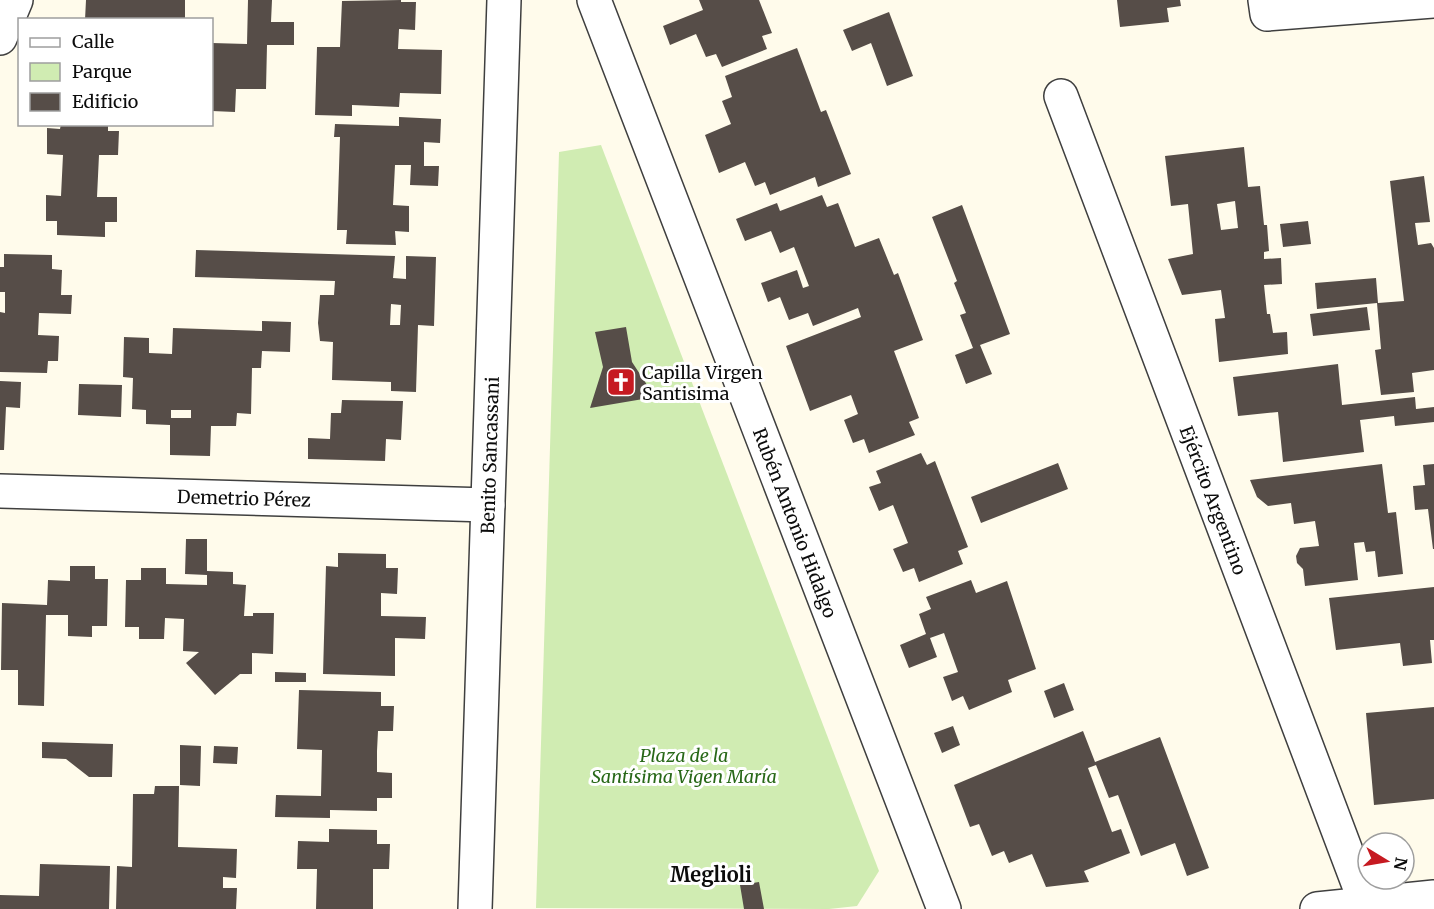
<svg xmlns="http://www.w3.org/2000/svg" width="1434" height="909" font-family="Merriweather,serif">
<rect width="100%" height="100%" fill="#fffbeb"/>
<path fill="#d0ecb2" d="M601,145l278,726 -22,35 -28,3 -293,-1 23,-756z"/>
<path fill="#564d48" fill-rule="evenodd" d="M86,0h99v20h-100z
M248,0h24l-1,22h23v23h-27l-1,44h-30l-1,23 -23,-1v-68l35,1z
M401,0v2h15l-1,28 -16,-1 -1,20 44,1 -1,44 -41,-1 -1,14 -47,-2v11l-37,-1 2,-68h23l2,-46z
M699,0h60l13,33 -10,3 5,13 -45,18 -6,-13 -10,3 -10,-23 -26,11 -7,-19 40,-16z
M1117,0h63l1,6 -14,2 2,14 -49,5z
M889,12l24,64 -26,10 -16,-43 -19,8 -9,-21z
M797,48l24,64 5,-2 25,64 -33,13 -3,-10 -45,18 -5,-13 -10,4 -10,-24 -26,11 -14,-38 26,-11 -9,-23 10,-4 -7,-21z
M399,117l42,2 -1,24 -16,-1v24h15l-1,20 -28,-1 1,-20h-16l-2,40 16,1v26l-14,-1 1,14 -50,-1 1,-14h-10l3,-93h-6l1,-13 64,2z
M61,124h47v7h11l-1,24h-19l-2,42h20v25h-12v15l-48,-2v-14h-11v-26l15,1 2,-41 -16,-1v-26l13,1z
M1244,147l4,40 12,-1 4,39h3l2,26 -5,1v7l17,-1 1,26 -18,1 3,29h3l3,19 14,-1 1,22 -69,8 -4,-43 10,-1 -4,-28 -39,5 -14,-36 25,-5 -5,-50 -17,2 -6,-50zM1235,201l3,27 -17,2 -4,-26z
M1424,176l6,46 -15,1 3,22 13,-2 3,5v122l-22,3 2,19 -33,3 -6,-45 6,-1 -4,-46 -60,6 -2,-26 61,-5 2,25 26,-2 -14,-120z
M822,195l5,12 11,-4 17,44 24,-9 15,37 4,-2 25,67 -29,11 25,67 -10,4 6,13 -46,18 -5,-14 -11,4 -9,-23 14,-6 -7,-19 -41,16 -24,-65 75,-29 -3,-9 -45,18 -5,-13 -19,7 -9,-23 -12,5 -7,-19 36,-13 6,18 6,-2 -15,-39 -14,6 -9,-22 -26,10 -9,-22 41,-16 3,8z
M962,205l48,129 -30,11 12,29 -26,10 -11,-29 18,-7 -13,-33 6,-2 -12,-30 3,-2 -25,-64z
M1308,221l3,23 -28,3 -3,-23z
M196,250l199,6 -2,22 13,1v-23l30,1 -2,69 -16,-1 -2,67 -25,-1v-9l-59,-2 1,-38 -13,-1 -2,-18 2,-28h14l1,-14 -140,-4zM391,304l10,1 -1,20h-10z
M4,254l48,1v14l10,1 -1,25h11l-1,19 -32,-1 -1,22 21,1 -1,25h-10l-1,12 -47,-1v-60l5,1v-21h-5v-25h4z
M1367,307l3,23 -57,6 -3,-22z
M262,321l29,1 -1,30 -28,-1 -1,17h-9l-1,46 -14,-1 -1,13h-25l-1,30 -40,-1v-30l-24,-1v-14l-14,-1 1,-31 -10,-1 1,-40 25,1v15l23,1 1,-26 89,3zM171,410h20v8h-20z
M626,327l6,35 23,35 -65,11 13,-41 -8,-35z
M1338,364l4,41 73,-8 1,12 18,-2v15l-39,4 -1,-10 -34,4 4,32 -81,10 -5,-50 -40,4 -5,-39z
M0,381l21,1 -1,26 -14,-1 -2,43h-4z
M79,384l43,1 -1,32 -43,-2z
M342,400l61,1 -2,39 -15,-1 -1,22 -77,-2v-21l22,1 1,-26h10z
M921,453l6,12 8,-4 33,86 -10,4 5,13 -44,18 -5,-14 -11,4 -10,-23 15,-6 -15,-38 -14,6 -10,-24 12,-4 -5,-12z
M1058,463l10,26 -87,34 -10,-26z
M1382,464l6,49 8,-1 7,62 -25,3 -3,-26 -9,1 -2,-10 -10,1 4,37 -53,6 -2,-17 -6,-6 -1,-7 4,-8 19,-2 -4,-25 -21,3 -3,-21 -23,3 -11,-9 -7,-17z
M1434,464v85h-1l-5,-40 -13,1 -2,-24 12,-1 -2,-20z
M186,539h21v32l26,1v12l13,1 -2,31h9v-3h21l-1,41 -21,-1v21h-12l-25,21 -29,-32 13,-11 -16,-1 1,-32 -19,-1 -1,21h-25v-12h-14l1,-47h15v-12h25v16l41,1v-10l-22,-1z
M338,553l48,1v14h12l-1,26 -16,-1v23l45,1 -1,22 -30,-1v38l-72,-2 3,-108 12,1z
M70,566h25v13h13l-1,47h-15v11l-24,-1v-21h-22l-2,91 -26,-1v-35h-17l1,-67 45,2 1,-25 22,1z
M971,580l5,13 31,-12 29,88 -28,11 4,12 -43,18 -6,-14 -11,5 -9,-24 15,-5 -14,-39 -14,5 7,19 -28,11 -9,-23 26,-11 -7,-20 12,-5 -5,-12z
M1434,587v53h-4l2,23 -29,3 -3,-23 -64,7 -7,-52z
M275,672l31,1v9h-31z
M1064,683l10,27 -20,8 -10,-27z
M299,690l82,2v14h13l-1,25h-15l-1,20v21l15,1v25h-15v13l-47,-1v8l-55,-1 1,-22 45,1 1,-46 -25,-1z
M1434,707v92l-60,6 -8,-92z
M953,726l7,19 -18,8 -8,-20z
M1083,731l12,31 65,-25 49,131 -22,8 -12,-33 -34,13 -23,-61 -9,3 -13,-33 -8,3 24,64 9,-3 9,24 -46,18 5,11 -43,5 -14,-33 -23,9 -5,-12 -12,5 -13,-32 -9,3 -16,-42z
M42,742l71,2 -1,33h-23l-23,-18 -24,-1z
M180,745l21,1 -1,40 -20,-1z
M214,746l24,1 -1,17 -24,-1z
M155,786h24l-1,61 59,2 -1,29 -13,-1v11h14l-1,21h-120l1,-43 15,1 1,-73h21z
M329,829l48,1v14h13l-1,25h-16v40h-57l1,-40h-20l1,-28 31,1z
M40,864l70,2 -1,43h-109v-14l39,1z
M759,882l5,27h-20l-4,-24z"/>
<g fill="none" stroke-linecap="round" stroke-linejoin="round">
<g stroke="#3f3f3f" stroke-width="36">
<g id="minor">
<path id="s1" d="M594,0l350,909"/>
<path d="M1265,0l2,14 167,-13"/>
<path d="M0,38l16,-38"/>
<path id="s2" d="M1061,96l305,808"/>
<path id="s3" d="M0,491l488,14"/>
<path id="s4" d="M475,909l29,-909"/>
<path d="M1317,909l117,-12"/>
</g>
</g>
<use href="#minor" stroke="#fff" stroke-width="33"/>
</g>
<defs>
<g id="church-square" transform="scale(1.5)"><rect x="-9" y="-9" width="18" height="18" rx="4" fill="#c61a21" stroke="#fff"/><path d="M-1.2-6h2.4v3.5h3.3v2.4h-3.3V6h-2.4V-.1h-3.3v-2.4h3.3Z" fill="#fff"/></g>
</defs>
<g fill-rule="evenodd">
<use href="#church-square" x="621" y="382"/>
</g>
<g text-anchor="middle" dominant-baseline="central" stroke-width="6" stroke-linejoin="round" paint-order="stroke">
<g font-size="18" fill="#0c0c0c" stroke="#fff" text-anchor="start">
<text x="642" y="372">Capilla Virgen<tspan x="642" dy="21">Santisima</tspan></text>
</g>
<g font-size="18" fill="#0c0c0c" stroke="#fff">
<text stroke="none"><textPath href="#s4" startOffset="454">Benito Sancassani</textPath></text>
<text stroke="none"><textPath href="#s3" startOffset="244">Demetrio Pérez</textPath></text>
<text stroke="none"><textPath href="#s2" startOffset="432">Ejército Argentino</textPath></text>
<text stroke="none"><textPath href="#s1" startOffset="560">Rubén Antonio Hidalgo</textPath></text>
</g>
<g font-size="18" font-style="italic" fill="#286818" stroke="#fff">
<text x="684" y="755">Plaza de la<tspan x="684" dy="21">Santísima Vigen María</tspan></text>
</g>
<g font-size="20" font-weight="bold" fill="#0c0c0c" stroke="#fff">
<text x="711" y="874">Meglioli</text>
</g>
</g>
<rect x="18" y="18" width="195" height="108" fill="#ffffff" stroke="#9e9e9e" stroke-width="1.5"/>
<rect x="30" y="38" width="30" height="9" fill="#ffffff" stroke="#9e9e9e" stroke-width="1.5"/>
<text x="72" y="48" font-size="18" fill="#0c0c0c">Calle</text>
<rect x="30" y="63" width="30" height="18" fill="#d0ecb2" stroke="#9e9e9e" stroke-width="1.5"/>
<text x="72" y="78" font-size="18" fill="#0c0c0c">Parque</text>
<rect x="30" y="93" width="30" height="18" fill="#564d48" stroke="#9e9e9e" stroke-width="1.5"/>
<text x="72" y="108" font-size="18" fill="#0c0c0c">Edificio</text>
<g transform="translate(1386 861) rotate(101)"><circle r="28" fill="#ffffff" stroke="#9e9e9e" stroke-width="1.5"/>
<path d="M0-4.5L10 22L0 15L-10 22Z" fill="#c61a21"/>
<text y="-9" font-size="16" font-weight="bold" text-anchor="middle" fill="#0c0c0c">N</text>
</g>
</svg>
